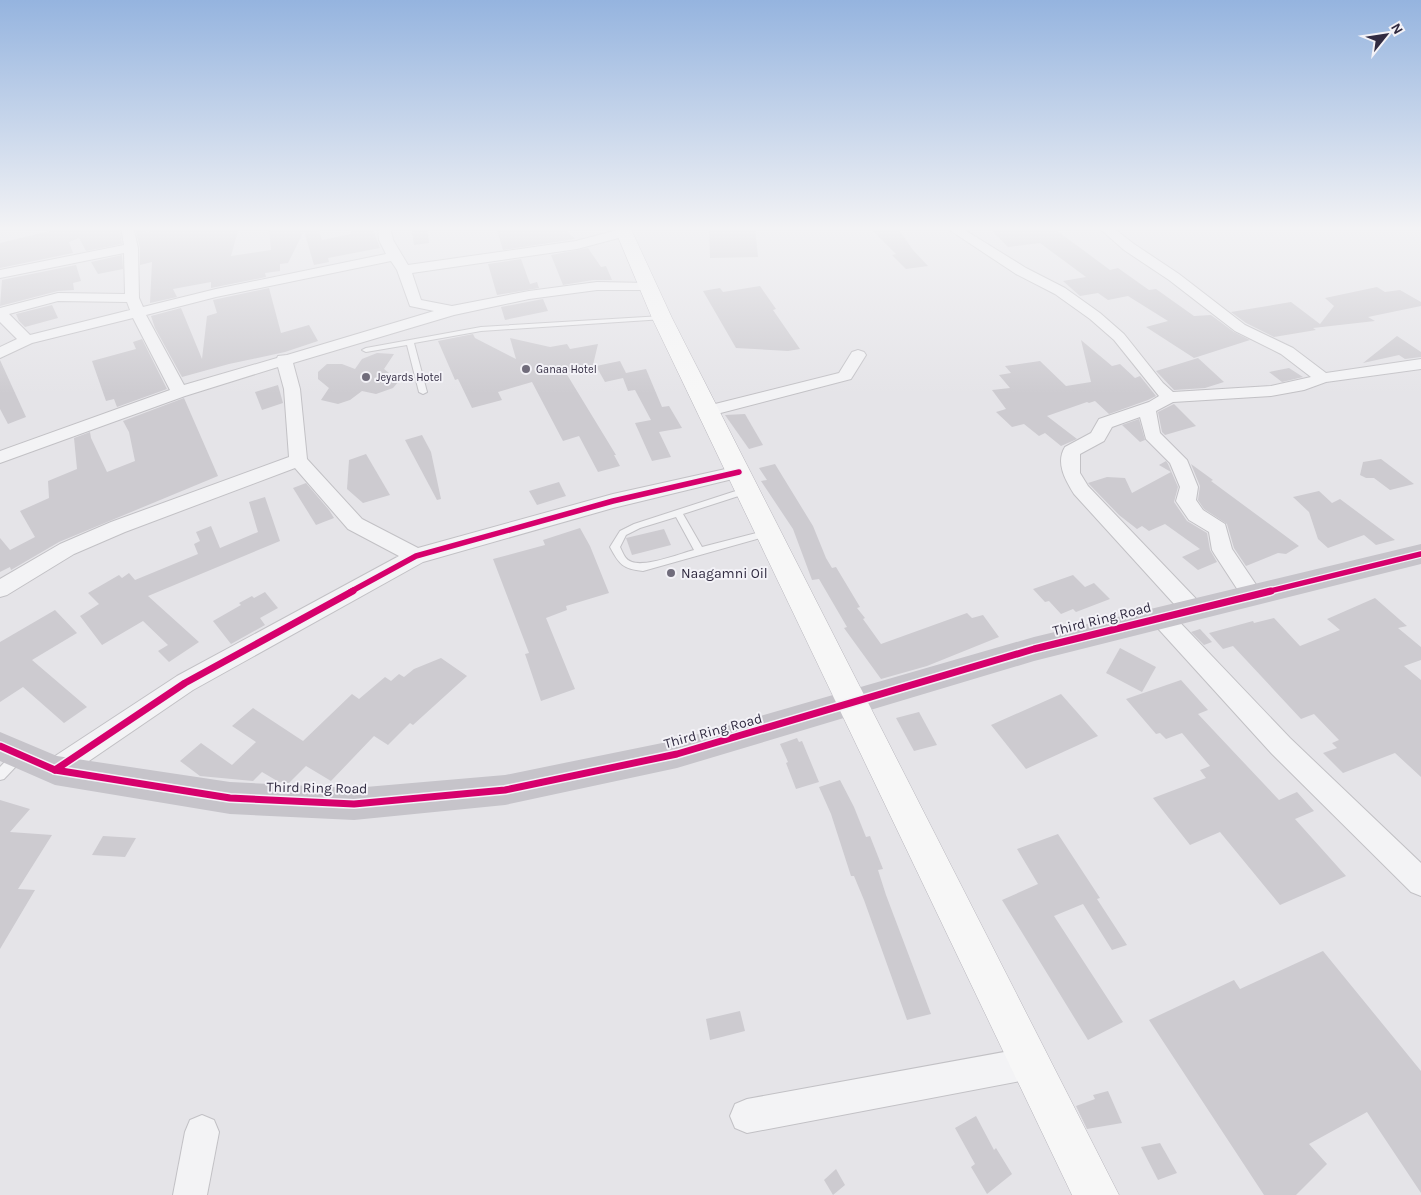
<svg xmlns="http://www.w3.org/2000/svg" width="1421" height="1195" font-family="Karla,sans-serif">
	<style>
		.building { fill: #cdcbd0 }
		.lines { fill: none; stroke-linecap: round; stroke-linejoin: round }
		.lane-casing { stroke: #c2c1c5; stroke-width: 2 }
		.street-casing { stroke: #c2c1c5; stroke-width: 2 }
		.highway-casing { stroke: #b8b6bd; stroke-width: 1 }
		.lane { fill: #f3f3f5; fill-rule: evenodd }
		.street { fill: #f3f3f5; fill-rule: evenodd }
		.secondary { fill: #c6c4ca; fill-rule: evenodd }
		.highway { fill: #f7f7f7; fill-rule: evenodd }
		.cycleway-far1-casing { stroke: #f3f2f7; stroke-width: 8 }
		.cycleway-casing { stroke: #f3f2f7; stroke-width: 10 }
		.cycleway-far1 { stroke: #d6006c; stroke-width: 5.5 }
		.cycleway { stroke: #d6006c; stroke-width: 7 }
		.poi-dot { fill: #706c7b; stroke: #f3f2f7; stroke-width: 2 }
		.labels { text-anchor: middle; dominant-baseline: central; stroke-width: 4; stroke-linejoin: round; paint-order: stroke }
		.far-poi-label { font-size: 11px; fill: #312b41; stroke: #f3f2f7; text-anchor: start }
		.poi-label { font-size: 14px; fill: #312b41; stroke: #f3f2f7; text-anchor: start }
		.street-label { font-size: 14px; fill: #312b41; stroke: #f3f2f7 }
	</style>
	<rect width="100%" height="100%" fill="#e5e4e8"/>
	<!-- building -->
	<g class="building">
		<polygon points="66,227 119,227 122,244 86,251 79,238 69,242 73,253 0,268 0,243"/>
		<polygon points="135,227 145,227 146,232 173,227 239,227 231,256 271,250 269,227 318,227 322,240 351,234 350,227 372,227 380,248 328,258 329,262 314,265 304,231 288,263 280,264 280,271 265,273 266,277 211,288 211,282 173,289 177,297 150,303 152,262 140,265 140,248"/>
		<polygon points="411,227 427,227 429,243 414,245"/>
		<polygon points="496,227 548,227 550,230 563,227 575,239 503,250"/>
		<polygon points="709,227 755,227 758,257 710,258"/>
		<polygon points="869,227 897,227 913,250 928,266 906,269 892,255 896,254"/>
		<polygon points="988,227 1052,227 1110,270 1118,268 1149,290 1156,289 1194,316 1211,315 1234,332 1250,340 1194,358 1146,327 1168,321 1128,296 1108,300 1098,293 1080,296 1063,281 1086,277 1040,243 1008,247"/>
		<polygon points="588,248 601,267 606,266 612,280 593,280 563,285 551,255"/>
		<polygon points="122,255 123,269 98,274 91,262"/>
		<polygon points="521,259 530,284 537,282 539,288 497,295 488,264"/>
		<polygon points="76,265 81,281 73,283 74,290 58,291 0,306 2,280"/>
		<polygon points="760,286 776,309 773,310 800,349 788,351 736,348 703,291 720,288 723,292"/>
		<polygon points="1377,287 1385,292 1400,290 1421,302 1421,306 1368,317 1375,321 1313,328 1316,330 1274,337 1246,323 1231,312 1291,302 1320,324 1334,306 1325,298"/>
		<polygon points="269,288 281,333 309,325 318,341 285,352 229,364 182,377 155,328 151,316 181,308 202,359 207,316 217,313 213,300"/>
		<polygon points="543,299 548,311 505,320 501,307"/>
		<polygon points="52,305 58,318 25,327 19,321 16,314"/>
		<polygon points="473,334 475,338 516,359 510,338 550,347 567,344 570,349 598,344 593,365 566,373 616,455 614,455 620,466 598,472 579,436 563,441 532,382 498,392 502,400 472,408 458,379 455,380 438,341"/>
		<polygon points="1397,336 1421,352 1421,357 1405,359 1399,355 1363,363"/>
		<polygon points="142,339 167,389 117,407 114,399 106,401 92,361 136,349 133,342"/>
		<polygon points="1081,340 1112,366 1120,364 1135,378 1140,376 1156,396 1148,400 1109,414 1095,401 1089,403 1087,402 1047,416 1077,439 1061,446 1045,433 1039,436 1024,424 1012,427 996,412 1006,409 992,390 1010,388 999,375 1011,373 1005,366 1040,361 1066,386 1091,382"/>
		<polygon points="377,353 394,354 384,369 399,381 393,388 376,394 362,391 350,400 338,404 321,400 329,388 318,379 318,372 327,364 342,364 355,369 362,359"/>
		<polygon points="1198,358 1224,382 1205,388 1174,390 1156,371"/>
		<polygon points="0,360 26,417 8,424 0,409"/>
		<polygon points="620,361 626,373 646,369 662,407 669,406 682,428 659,432 671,457 652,461 635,423 651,420 635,390 628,391 623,378 605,382 596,366"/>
		<polygon points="1289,368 1303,377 1282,382 1269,372"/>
		<polygon points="278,385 283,403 262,410 255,392"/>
		<polygon points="184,398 218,476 59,542 11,570 10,567 0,572 0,538 10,550 35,537 20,511 49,498 48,481 77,469 74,438 90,432 91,438 107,472 135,461 129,432 123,421"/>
		<polygon points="1174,404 1196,426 1165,435 1162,432 1158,412"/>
		<polygon points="745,414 763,445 749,449 725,415"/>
		<polygon points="1139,419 1145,440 1140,442 1122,425"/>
		<polygon points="422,435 431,452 441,499 437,500 405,440"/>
		<polygon points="366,454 390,495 363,503 347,489 349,460"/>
		<polygon points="1381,459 1414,484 1390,490 1374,478 1366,478 1360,475 1363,462"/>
		<polygon points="1166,461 1168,464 1178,487 1174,502 1187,521 1207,533 1210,550 1217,562 1198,570 1182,557 1200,549 1165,524 1149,531 1142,526 1137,529 1119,515 1088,483 1107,477 1125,478 1132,493 1171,472 1159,465"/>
		<polygon points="775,464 813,526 826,558 832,568 836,567 860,607 857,608 865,618 863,619 881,644 967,613 972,618 983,615 999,637 927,666 881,679 844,628 847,627 819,579 812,580 793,529 761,481 767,480 759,468"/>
		<polygon points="1191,464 1213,480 1211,481 1299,546 1286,554 1278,553 1246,566 1234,548 1227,524 1204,509 1198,500 1200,486"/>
		<polygon points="559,482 566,496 537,505 529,491"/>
		<polygon points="306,483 329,510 334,518 316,525 293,488"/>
		<polygon points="1319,491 1332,503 1340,499 1395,540 1376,545 1364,535 1328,548 1318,539 1309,512 1293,497"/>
		<polygon points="265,497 280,541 148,596 199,642 169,662 158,651 168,645 143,621 102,645 80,616 99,604 88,593 119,575 122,578 129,573 135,580 198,554 194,544 200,541 196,532 211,526 220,548 258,532 249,502"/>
		<polygon points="580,528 590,546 609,593 566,606 567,610 546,618 575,689 541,701 525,654 529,653 493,559 545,545 543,540"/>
		<polygon points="664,529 671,545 632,555 626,538"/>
		<polygon points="1073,575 1085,587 1094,583 1110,599 1076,612 1073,609 1061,614 1049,601 1045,602 1033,589"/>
		<polygon points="265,592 278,608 260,618 265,625 231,644 213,621 241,605 239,603 252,596 254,598"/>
		<polygon points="1375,598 1407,626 1398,628 1421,647 1421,660 1404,666 1421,680 1421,777 1395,753 1343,773 1323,753 1337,748 1332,743 1339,740 1314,714 1301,719 1233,646 1223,649 1209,633 1253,621 1254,623 1274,618 1300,646 1340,630 1327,619"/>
		<polygon points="55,610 77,633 32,660 87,707 64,723 23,687 0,702 0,642"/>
		<polygon points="1200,629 1212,642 1204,645 1191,632"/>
		<polygon points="1120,648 1156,667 1142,692 1106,673"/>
		<polygon points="441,658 467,676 413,725 410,723 388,745 374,736 331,781 306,766 289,783 279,782 262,772 253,781 200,776 180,761 201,743 232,765 256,742 232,726 253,708 303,741 352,694 359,699 385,677 391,681 399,674 404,677 414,669"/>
		<polygon points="1181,680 1208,710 1198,714 1279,800 1297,792 1314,811 1295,819 1346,876 1280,905 1220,832 1190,845 1153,798 1206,778 1200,770 1210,766 1182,733 1166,739 1160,733 1156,734 1126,699"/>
		<polygon points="1061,694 1098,736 1026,769 991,725"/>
		<polygon points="919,712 937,745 914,751 896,718"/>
		<polygon points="797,738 799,742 802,741 819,782 796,789 786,763 788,762 780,744"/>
		<polygon points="840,780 854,807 866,837 870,836 883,869 878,870 886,895 931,1014 907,1020 864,900 854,876 851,876 831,814 819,787"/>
		<polygon points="0,800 30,809 10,832 52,835 18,889 35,890 0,949"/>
		<polygon points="1058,834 1100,898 1097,899 1127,945 1112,950 1083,904 1054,916 1123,1022 1088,1040 1002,900 1038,884 1017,849"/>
		<polygon points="103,836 136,838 125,857 92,855"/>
		<polygon points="1323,951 1421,1071 1421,1193 1367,1112 1309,1144 1327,1164 1296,1195 1264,1195 1149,1020 1234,980 1240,989"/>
		<polygon points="740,1011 745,1031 710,1040 706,1019"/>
		<polygon points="1108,1091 1122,1123 1087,1129 1076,1106 1095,1099 1093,1095"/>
		<polygon points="976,1116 994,1150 996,1148 1012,1174 987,1194 971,1167 975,1164 955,1128"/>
		<polygon points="1160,1143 1177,1173 1158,1180 1141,1147"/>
		<polygon points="836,1169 845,1185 833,1195 824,1180"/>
	</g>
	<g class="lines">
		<defs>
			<g id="lane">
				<polygon points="662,316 665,318 664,319 481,331 414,343 427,392 423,394 419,392 407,345 366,352 362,350 366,348 481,327"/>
				<path d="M748,487L751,488L752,490L751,492L683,514L702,547L768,530L771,531L773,533L771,535L643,571C623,569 619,564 610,547L620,531L634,524ZM676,517L694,550C679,554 646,567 632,562C625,560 623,553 620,547L626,535L640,528Z"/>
				<polygon points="19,750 23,751 25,755 23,759 4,779 0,780 0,767 15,751"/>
			</g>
			<g id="street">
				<path d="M121,227H133L138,248L139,298L143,307L216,289L386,254L379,240L378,227H390L393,240L408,265L576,241L625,228L630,229L631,232L630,235L577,249L412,273L421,300L452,306L529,291L597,282L649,283L654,284L656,287L654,290H597L529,299L454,315L293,363L300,389L307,459L362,519L418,548L613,494L739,466L745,468L748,472L745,476L613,508L423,562L193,690L64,778L55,781L46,778L42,770L46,762L177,676L399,556L348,529L295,468L125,532L74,554L7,595L0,597V579L60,544L111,522L289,457L284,389L278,367L185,396L0,463V451L170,390L133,318L32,343L0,358V347L17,339L0,322V308L58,293L125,294L124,253L0,278V270L124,245ZM391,261L397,270L410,306L434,311L287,355L278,356L277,358L184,385L146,315L216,297ZM58,301L127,302L130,310L30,335L9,314Z"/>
				<path d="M945,227H960L1026,268L1065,288L1100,313L1124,334L1163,383L1173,392L1271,386L1311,377L1281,354L1235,331L1169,280L1124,250L1098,227H1112L1134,244L1179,274L1245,325L1293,348L1326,373L1421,359V369L1326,382L1304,390L1271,396L1173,402L1156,411L1160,433L1187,460L1198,487L1196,500L1203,510L1225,524L1232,549L1263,595L1259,601L1252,603L1245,601L1215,555L1212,550L1209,532L1189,520L1176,501L1180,487L1170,463L1146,439L1140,417L1112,427L1104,441L1080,454V473L1088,486L1201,604L1204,610L1201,616L1193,618L1185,616L1074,494C1066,481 1055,463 1065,447L1091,433L1099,419L1149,402L1159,396L1114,340L1090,319L1055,294L1016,274Z"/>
				<polygon points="858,350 864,352 866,355 851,379 709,416 703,415 701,411 703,407 839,373 852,352"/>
				<polygon points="1161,609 1169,611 1290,738 1421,863 1421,896 1411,892 1272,754 1153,623 1150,617 1153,611"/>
				<polygon points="1031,1047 1042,1052 1047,1063 1042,1074 1031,1079 747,1133 735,1128 730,1116 735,1104 747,1099"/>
				<polygon points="202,1115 214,1120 219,1132 207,1195 173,1195 185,1132 190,1120"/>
			</g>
			<polygon id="highway" points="614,227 630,227 672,318 1119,1195 1072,1195 652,318"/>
		</defs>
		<!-- lane casing -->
		<use href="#lane" class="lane-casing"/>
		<!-- street casing -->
		<use href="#street" class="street-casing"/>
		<!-- highway casing -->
		<use href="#highway" class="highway-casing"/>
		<!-- lane -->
		<use href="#lane" class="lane"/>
		<!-- street -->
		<use href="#street" class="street"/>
		<!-- secondary -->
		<polygon class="secondary" points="1421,544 1421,564 1034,661 677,768 505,805 354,820 230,814 55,785 0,761 0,732 57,756 230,782 354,788 505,775 677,740 1034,637"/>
		<!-- highway -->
		<use href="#highway" class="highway"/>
		<defs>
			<g id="cycleway-far1">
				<polyline points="350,592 416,556 613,501 739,472"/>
				<polyline points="1266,592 1421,554"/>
			</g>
			<g id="cycleway">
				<polyline points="0,746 55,770 230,798 354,804 505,790 677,754 1034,649 1271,591"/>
				<polyline points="55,770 185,683 353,591"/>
			</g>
		</defs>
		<!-- cycleway-far1 casing -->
		<use href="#cycleway-far1" class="cycleway-far1-casing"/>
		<!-- cycleway casing -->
		<use href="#cycleway" class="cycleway-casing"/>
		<!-- cycleway-far1 -->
		<use href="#cycleway-far1" class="cycleway-far1"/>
		<!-- cycleway -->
		<use href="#cycleway" class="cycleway"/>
	</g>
	<!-- sky -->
	<linearGradient id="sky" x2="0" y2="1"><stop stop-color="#95b4df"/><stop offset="0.58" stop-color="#f3f3f5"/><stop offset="1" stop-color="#f3f3f5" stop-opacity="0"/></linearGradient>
	<rect width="1421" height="394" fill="url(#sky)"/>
	<!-- markers -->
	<g class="poi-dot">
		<circle cx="526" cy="369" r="5"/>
		<circle cx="366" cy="377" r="5"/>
		<circle cx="671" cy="573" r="5"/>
	</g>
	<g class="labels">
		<!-- far-poi labels -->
		<g class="far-poi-label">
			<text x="536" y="369">Ganaa Hotel</text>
			<text x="376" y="377">Jeyards Hotel</text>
		</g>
		<!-- poi labels -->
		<g class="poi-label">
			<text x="681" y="573">Naagamni Oil</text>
		</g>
		<!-- street labels -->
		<g class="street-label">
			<text transform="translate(1102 619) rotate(-14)">Third Ring Road</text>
			<text transform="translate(713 731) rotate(-15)">Third Ring Road</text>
			<text transform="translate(317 788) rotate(1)">Third Ring Road</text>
		</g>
	</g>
	<!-- north arrow -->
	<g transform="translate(1386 35) rotate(60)" stroke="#f3f2f7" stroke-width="4" paint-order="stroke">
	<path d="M0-4L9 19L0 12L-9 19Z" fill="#312b41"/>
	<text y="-8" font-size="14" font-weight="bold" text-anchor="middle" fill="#312b41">N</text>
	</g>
</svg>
